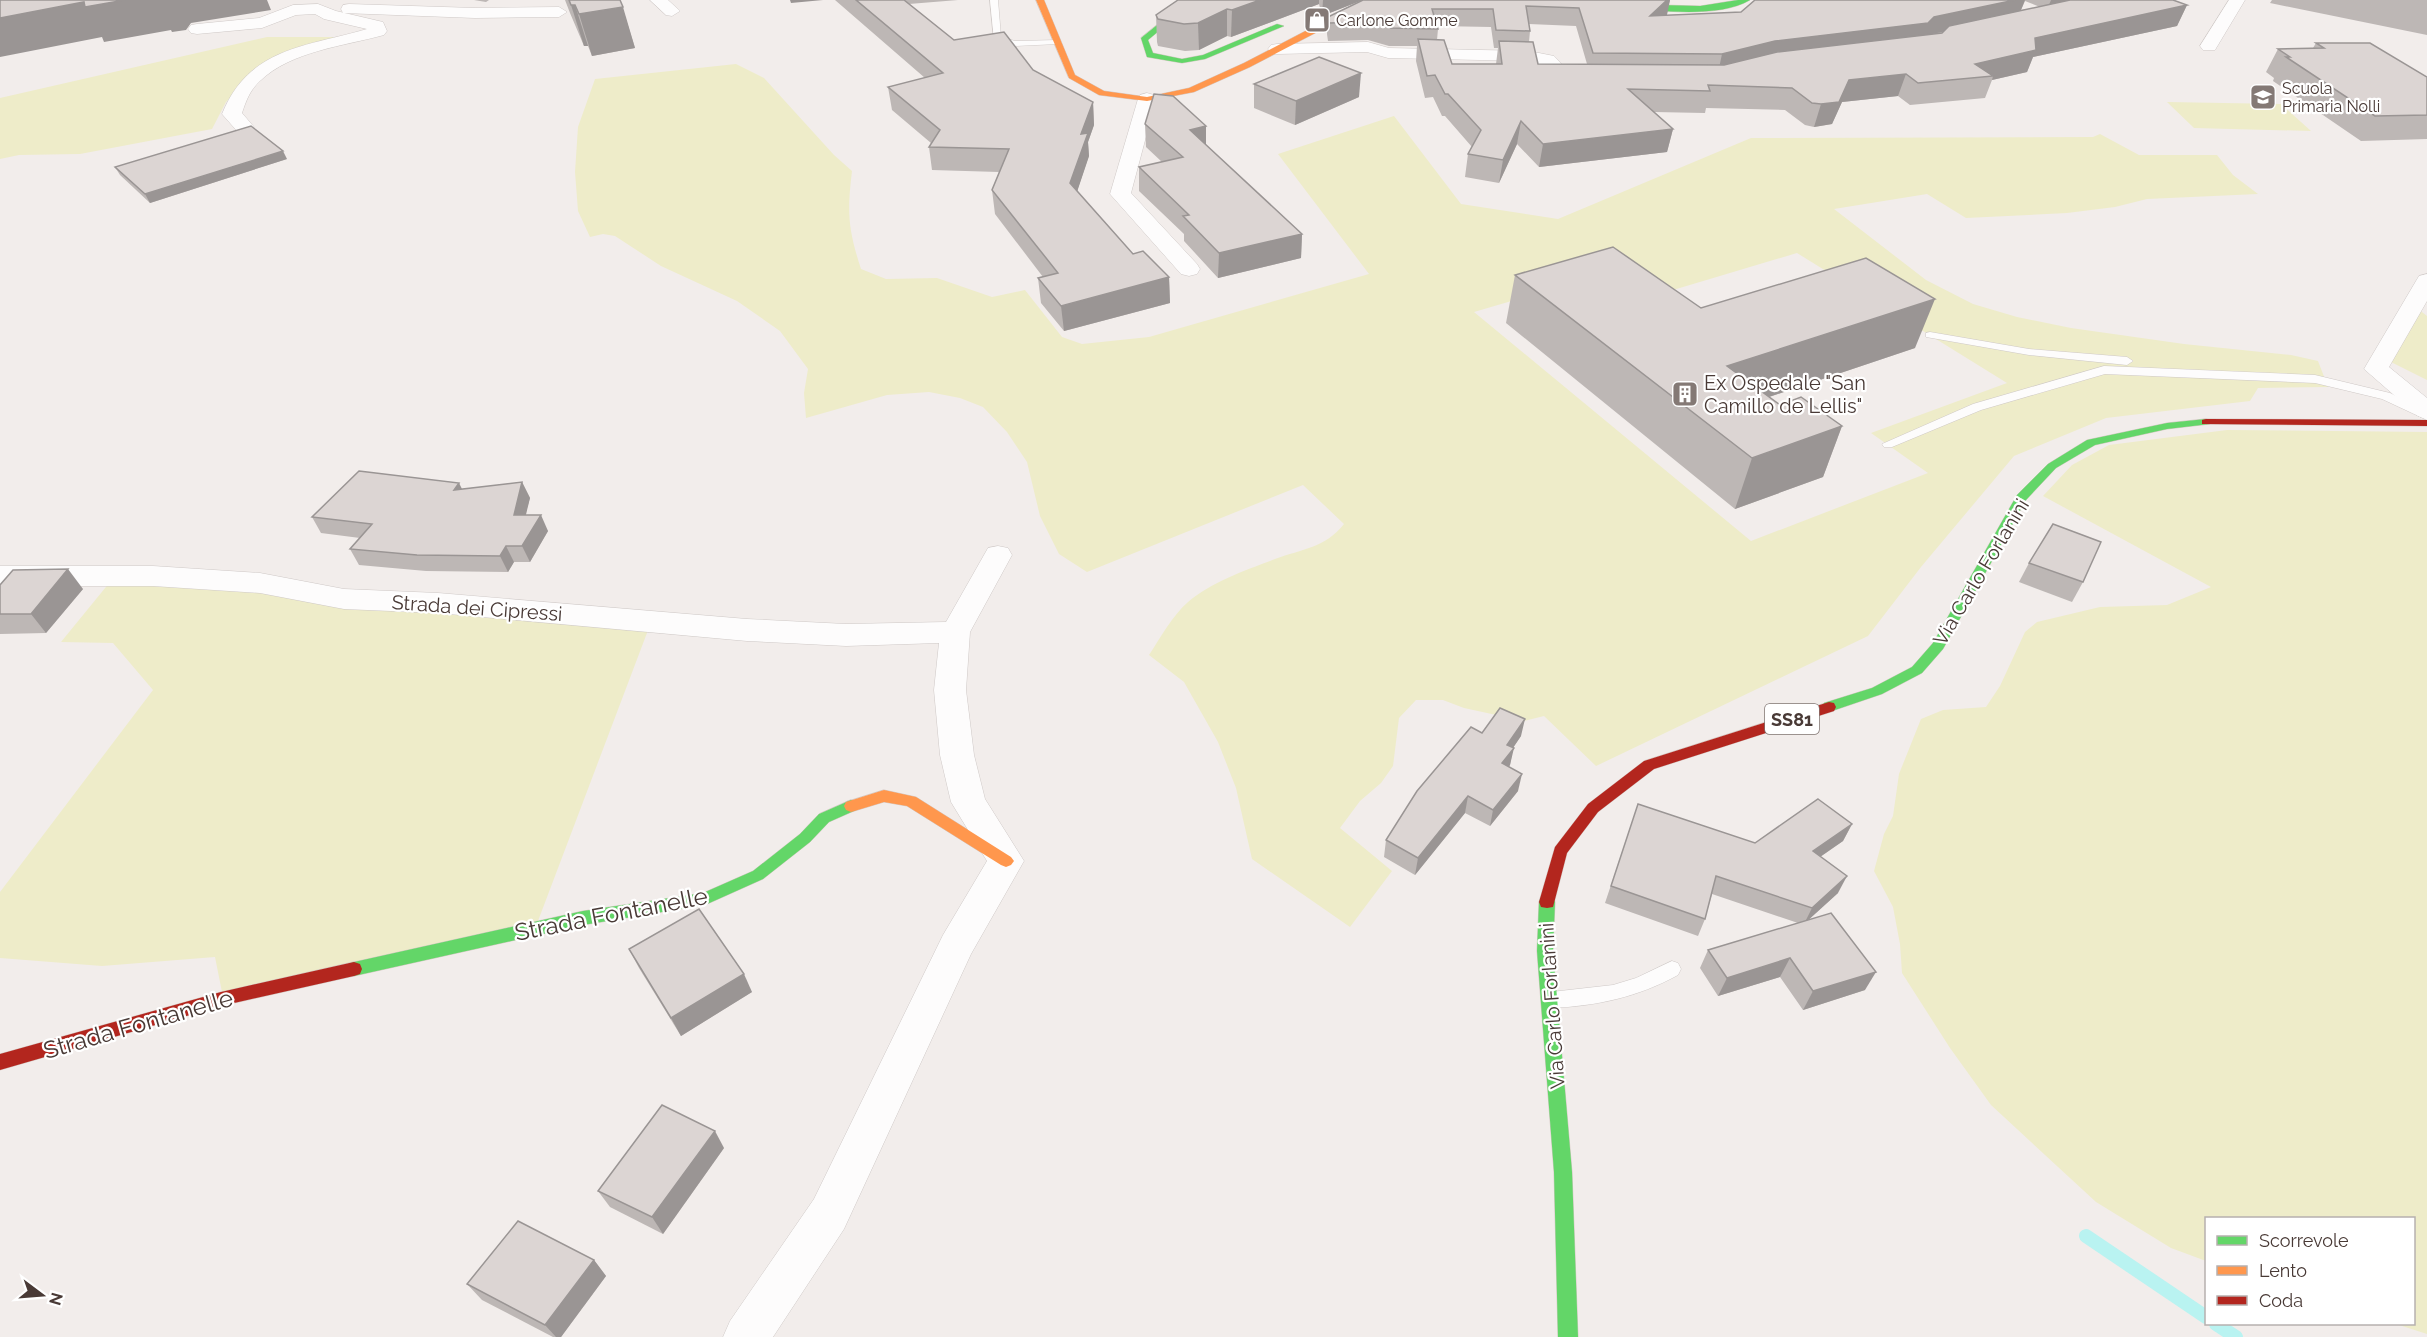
<svg xmlns="http://www.w3.org/2000/svg" width="2427" height="1337" font-family="Raleway,sans-serif">
	<style>
		.green { fill: #eeecc9; fill-rule: evenodd }
		.lines { fill: none; stroke-linecap: round; stroke-linejoin: round }
		.stream { stroke: #b9f3f1; stroke-width: 14 }
		.lane-casing { stroke: #cfc9c7; stroke-width: 1 }
		.street-casing { stroke: #cfc9c7; stroke-width: 1 }
		.fast-casing { stroke: #d5c9c4; stroke-width: 1 }
		.slow-casing { stroke: #d5c9c4; stroke-width: 1 }
		.jam-casing { stroke: #d5c9c4; stroke-width: 1 }
		.lane { fill: #fdfcfc; fill-rule: evenodd }
		.street { fill: #fdfcfc; fill-rule: evenodd }
		.fast { fill: #63d668; fill-rule: evenodd }
		.slow { fill: #ff974d; fill-rule: evenodd }
		.jam { fill: #b3261e; fill-rule: evenodd }
		.wall { fill: #bdb7b5; fill-rule: evenodd }
		.shaded-wall { fill: #9a9594 }
		.building { fill: #dcd5d3; stroke: #9a9594; stroke-width: 1.5 }
		.labels { text-anchor: middle; dominant-baseline: central; stroke-width: 4.5; stroke-linejoin: round; paint-order: stroke }
		.far-poi-label { font-size: 16px; fill: #493a36; stroke: #fff; text-anchor: start }
		.shield { fill: #fff; stroke: #807572; stroke-width: 1.5 }
		.shield-label { font-size: 18px; font-weight: bold; fill: #493a36 }
		.poi-label { font-size: 20px; fill: #493a36; stroke: #fff; text-anchor: start }
		.street-label { font-size: 20px; fill: #493a36; stroke: #fff }
		.near-street-label { font-size: 24px; fill: #493a36; stroke: #fff }
	</style>
	<rect width="100%" height="100%" fill="#f2edeb"/>
	<!-- green -->
	<g class="green">
		<polygon points="267,37 344,37 251,76 226,102 212,129 80,154 19,155 0,159 0,98"/>
		<path d="M736,64L764,78L834,155L852,171C847,213 848,229 861,269L886,279L937,278L992,297L1025,290L1062,337L1082,344L1149,337L1369,274L1278,154L1394,116L1461,204L1558,219L1751,138L2093,137L2100,134L2139,155H2217L2233,175L2258,194L2147,199L2115,207L2067,213L1966,218L1927,194L1834,209L1926,280L1973,304L2017,317L2071,328L2184,344L2291,355L2318,361L2328,387L2258,388L2250,401L2106,418L2014,456L1921,567L1868,636L1596,766L1544,716L1524,721L1464,708L1443,700H1416L1399,718L1393,766L1381,783L1360,801L1340,828L1392,871L1350,927L1252,859L1236,788L1218,742L1184,682L1149,655C1161,637 1172,616 1188,602C1211,582 1246,570 1275,559C1302,549 1325,548 1344,524L1303,485L1087,572L1059,554L1040,516L1027,462L1007,432L983,407L960,398L929,392L887,395L806,418L804,393L808,369L780,331L737,301L661,266L615,236L603,234L590,237L578,211L575,172L578,127L595,79ZM1797,253L2007,383L1871,433L1928,473L1751,541L1474,312L1587,279L1623,305Z"/>
		<polygon points="2167,102 2281,104 2311,131 2194,128"/>
		<polygon points="2418,309 2427,316 2427,380 2391,362"/>
		<polygon points="2227,430 2427,432 2427,1334 2396,1324 2414,1324 2414,1218 2206,1218 2206,1261 2171,1248 2096,1202 1991,1105 1950,1048 1902,973 1900,944 1893,907 1874,871 1884,834 1893,816 1899,774 1921,719 1943,710 1986,707 2000,686 2025,632 2037,622 2100,607 2167,605 2211,587 2043,496 2072,465 2109,445"/>
		<polygon points="145,581 650,625 538,921 222,992 215,957 102,966 0,958 0,892 153,690 113,643 61,642 110,582"/>
	</g>
	<g class="lines">
		<!-- stream -->
		<g class="stream">
			<polyline points="2086,1236 2206,1317"/>
			<polyline points="2216,1324 2236,1337"/>
		</g>
		<defs>
			<g id="lane">
				<polygon points="990,0 998,0 1001,37 1015,41 1058,40 1062,42 1058,44 1014,46 994,40"/>
				<polygon points="1930,332 2029,349 2127,357 2133,361 2127,365 2029,355 1926,337 1926,333"/>
				<polygon points="2104,366 2315,375 2390,393 2427,411 2427,420 2382,399 2315,383 2105,374 1981,410 1892,447 1884,447 1882,444 1973,404"/>
				<path d="M1672,961L1678,963L1681,969L1678,975C1638,997 1597,1006 1551,1008L1544,1006L1542,1000L1544,994L1551,992L1613,985L1636,978Z"/>
			</g>
			<g id="street">
				<polygon points="650,0 668,0 680,11 672,16 666,15"/>
				<polygon points="2229,0 2245,0 2215,50 2203,50 2200,46"/>
				<path d="M318,4L336,11L383,22L387,31L384,35C344,46 291,51 260,81C250,90 246,101 242,113L254,127L251,131H237L222,114C249,47 306,47 367,29L324,19L315,14L296,15L262,28L197,34L191,33L188,29L191,25L197,24L259,18L293,5Z"/>
				<polygon points="349,4 475,8 559,7 567,12 559,17 475,18 343,13 341,9 343,5"/>
				<path d="M1368,42L1389,48L1529,51L1554,56L1567,70L1596,75L1599,79L1596,83C1586,85 1562,83 1553,76C1542,68 1544,64 1529,61L1388,58L1367,52L1277,54L1271,53L1268,49L1271,45L1277,44Z"/>
				<polygon points="1147,93 1154,95 1156,99 1131,193 1197,264 1200,269 1197,274 1189,276 1181,274 1110,194 1138,99 1140,95"/>
				<polygon points="2427,274 2427,301 2389,367 2427,398 2427,419 2418,416 2364,369 2416,281 2419,276"/>
				<polygon points="998,546 1008,548 1012,555 970,632 966,690 974,755 985,799 1024,861 971,954 844,1229 773,1337 723,1337 730,1321 814,1199 943,935 987,861 951,802 940,755 934,690 939,643 846,646 747,641 438,613 344,609 260,593 153,586 0,586 0,566 153,566 260,573 344,589 438,593 747,619 846,624 946,622 988,548"/>
			</g>
			<g id="fast">
				<polygon points="1188,0 1196,0 1148,40 1153,53 1182,59 1203,55 1277,24 1284,26 1205,59 1182,63 1147,57 1141,38"/>
				<path d="M1738,0H1750C1718,19 1658,10 1622,8L1618,6L1622,4L1700,6Z"/>
				<polygon points="2206,419 2210,420 2210,424 2167,429 2095,445 2056,468 2026,500 1943,649 1922,673 1882,694 1829,712 1824,711 1822,707 1824,703 1872,688 1912,667 1933,643 2017,495 2048,464 2087,440 2167,423"/>
				<polygon points="851,800 856,802 858,806 856,810 829,822 810,842 763,879 705,905 583,925 354,976 348,974 346,969 348,964 354,962 583,911 703,893 753,871 800,834 819,814"/>
				<polygon points="1547,896 1553,897 1555,902 1553,951 1572,1172 1578,1337 1558,1337 1554,1172 1537,951 1539,902 1541,897"/>
			</g>
			<g id="slow">
				<polygon points="1036,0 1044,0 1075,75 1104,91 1147,97 1189,88 1244,63 1340,13 1367,4 1371,6 1346,17 1250,67 1194,92 1147,101 1099,95 1069,78"/>
				<polygon points="884,790 916,797 1011,857 1014,861 1011,865 1006,867 1001,865 907,806 884,802 851,812 846,810 844,806 846,802"/>
			</g>
			<g id="jam">
				<polygon points="2206,419 2427,420 2427,426 2202,424 2202,420"/>
				<polygon points="1829,702 1834,703 1836,707 1834,711 1654,769 1598,812 1567,853 1553,907 1547,908 1541,907 1539,902 1555,847 1588,804 1644,761"/>
				<polygon points="354,962 360,964 362,969 360,974 354,976 221,1006 0,1070 0,1054 221,992"/>
			</g>
		</defs>
		<!-- lane casing -->
		<use href="#lane" class="lane-casing"/>
		<!-- street casing -->
		<use href="#street" class="street-casing"/>
		<!-- fast casing -->
		<use href="#fast" class="fast-casing"/>
		<!-- slow casing -->
		<use href="#slow" class="slow-casing"/>
		<!-- jam casing -->
		<use href="#jam" class="jam-casing"/>
		<!-- lane -->
		<use href="#lane" class="lane"/>
		<!-- street -->
		<use href="#street" class="street"/>
		<!-- fast -->
		<use href="#fast" class="fast"/>
		<!-- slow -->
		<use href="#slow" class="slow"/>
		<!-- jam -->
		<use href="#jam" class="jam"/>
	</g>
	<!-- wall -->
	<g class="wall">
		<polygon points="474,0 489,0 486,2"/>
		<polygon points="565,0 620,0 635,48 592,56 588,46 584,46 570,13"/>
		<polygon points="835,0 958,0 909,4 954,40 1033,70 1093,102 1094,125 1088,142 1089,156 1077,191 1133,254 1169,277 1170,303 1064,331 1041,303 1038,278 1043,277 995,214 992,190 999,172 932,170 929,147 931,143 892,110 888,87 925,78"/>
		<path d="M1178,0H1682H1670L1666,15L1741,12L1755,0H2173L2187,5L2177,26L2033,57L2027,72L1992,80L1985,98L1910,105L1898,96L1842,102L1832,124L1814,127L1805,125L1785,110L1706,108L1705,113L1654,112L1673,129L1667,152L1539,167L1517,144L1499,183L1465,177L1468,154L1472,147L1445,116H1442L1433,97L1425,98L1416,61L1417,46H1389L1368,40L1328,41L1327,34L1328,17L1362,0L1322,16L1319,4L1231,37L1227,36L1199,50L1185,51L1158,46L1157,42L1156,15ZM2025,1L2040,7L2021,10ZM1529,24L1576,26L1587,64H1538L1529,42L1530,31ZM1438,26L1491,27L1494,48H1498L1496,64H1452L1437,40L1438,29Z"/>
		<polygon points="2272,0 2427,0 2427,35 2270,3"/>
		<polygon points="2316,43 2427,77 2427,139 2361,141 2273,81 2274,78 2266,72 2278,49 2313,48"/>
		<polygon points="1254,84 1359,97 1295,125 1254,108"/>
		<polygon points="1145,124 1206,126 1206,145 1302,234 1301,258 1218,278 1184,241 1184,234 1139,191 1139,167 1162,162 1146,147"/>
		<polygon points="287,159 150,203 120,175 115,167"/>
		<polygon points="1515,275 1915,348 1769,397 1780,405 1842,426 1823,477 1735,509 1506,323"/>
		<polygon points="522,482 530,498 525,515 548,531 530,562 514,562 508,572 426,571 359,565 350,549 360,538 321,533 312,517 462,489"/>
		<polygon points="2029,563 2083,582 2072,602 2019,582"/>
		<polygon points="0,585 83,589 46,633 0,634"/>
		<polygon points="1482,733 1521,736 1513,748 1510,765 1509,767 1518,791 1490,826 1465,813 1415,875 1384,857 1386,840"/>
		<polygon points="1638,804 1755,843 1852,824 1843,841 1820,857 1838,893 1809,919 1865,990 1803,1010 1780,977 1718,996 1700,968 1708,950 1798,923 1712,894 1705,919 1698,936 1605,903"/>
		<polygon points="629,949 752,992 681,1036 639,968"/>
		<polygon points="724,1148 663,1234 610,1207 598,1191"/>
		<polygon points="594,1260 606,1276 561,1337 553,1337 482,1300 467,1284"/>
	</g>
	<!-- shaded-wall -->
	<g class="shaded-wall">
		<polygon points="0,0 84,2 125,0 267,0 271,10 191,23 186,30 172,32 171,30 104,42 102,37 0,57"/>
		<polygon points="790,0 823,0 791,3"/>
		<polygon points="1260,0 1319,0 1319,4 1231,37 1232,10"/>
		<polygon points="1323,0 1363,0 1322,16"/>
		<polygon points="1667,0 1670,0 1667,15 1646,34 1650,16"/>
		<polygon points="2015,0 2025,0 2019,15 1928,35 1718,73 1722,54 1775,41 1934,17"/>
		<polygon points="2051,0 2096,0 2047,10"/>
		<polygon points="571,5 575,5 588,46 584,46"/>
		<polygon points="2187,5 2177,26 2033,57 2027,72 1992,80 1993,76 1975,64 2035,38"/>
		<polygon points="623,7 635,48 592,56 579,14"/>
		<polygon points="1227,9 1227,36 1199,50 1198,23"/>
		<polygon points="1361,73 1359,97 1295,125 1296,101"/>
		<polygon points="1906,74 1898,96 1842,102 1832,124 1814,127 1821,104 1849,80"/>
		<polygon points="1093,102 1094,125 1088,142 1089,156 1072,207 1070,183 1081,134"/>
		<polygon points="1521,121 1517,144 1499,183 1503,160"/>
		<polygon points="1206,126 1206,149 1190,130"/>
		<polygon points="1673,129 1667,152 1539,167 1543,144"/>
		<polygon points="283,151 287,159 150,203 145,194"/>
		<polygon points="1302,234 1301,258 1218,278 1219,253"/>
		<polygon points="1169,277 1170,303 1064,331 1061,306"/>
		<polygon points="1935,299 1915,348 1712,416 1727,366"/>
		<polygon points="1842,426 1823,477 1735,509 1752,458"/>
		<polygon points="522,482 530,498 522,531 514,515"/>
		<polygon points="459,483 467,499 454,490"/>
		<polygon points="541,515 548,531 530,562 522,546"/>
		<polygon points="506,546 514,562 508,572 500,556"/>
		<polygon points="68,569 83,589 46,633 31,614"/>
		<polygon points="1525,719 1521,736 1506,758 1514,748 1510,765 1498,780 1507,745"/>
		<polygon points="1522,774 1518,791 1490,826 1493,810"/>
		<polygon points="1468,796 1465,813 1415,875 1418,858"/>
		<polygon points="1852,824 1843,841 1804,868 1813,851"/>
		<polygon points="1847,876 1838,893 1804,924 1812,908"/>
		<polygon points="1790,958 1780,977 1718,996 1727,978"/>
		<polygon points="1876,972 1865,990 1803,1010 1813,991"/>
		<polygon points="744,974 752,992 681,1036 671,1018"/>
		<polygon points="715,1131 724,1148 663,1234 652,1217"/>
		<polygon points="594,1260 606,1276 561,1337 556,1337 545,1325"/>
	</g>
	<!-- building -->
	<g class="building">
		<polygon points="0,0 125,0 85,7 84,2 0,18"/>
		<polygon points="569,0 620,0 623,7 579,14 575,5 571,5"/>
		<polygon points="856,0 904,0 954,40 1004,32 1033,70 1093,102 1081,134 1088,133 1070,183 1133,254 1143,251 1169,277 1061,306 1038,278 1058,273 992,190 1009,149 929,147 940,130 888,87 943,73"/>
		<polygon points="1178,0 1260,0 1232,10 1227,9 1198,23 1184,24 1158,19 1156,15"/>
		<polygon points="1363,0 1667,0 1650,16 1741,12 1755,0 2015,0 1934,17 1928,23 1775,41 1722,54 1593,53 1579,8 1526,6 1530,31 1496,30 1493,9 1432,9 1438,29 1391,28 1369,22 1329,23 1328,17"/>
		<polygon points="2070,0 2173,0 2187,5 2035,38 2036,50 1975,64 1993,76 1918,83 1906,74 1849,80 1839,102 1821,104 1812,103 1792,88 1708,85 1710,91 1628,89 1673,129 1543,144 1521,121 1503,160 1468,154 1481,130 1448,94 1445,94 1435,75 1427,76 1418,39 1444,40 1452,64 1502,64 1499,41 1533,42 1538,64 1724,65 1777,52 1942,33 1949,26"/>
		<polygon points="2316,43 2370,43 2427,77 2427,115 2375,116 2286,57 2290,57 2278,49 2324,48"/>
		<polygon points="1319,57 1361,73 1296,101 1254,84"/>
		<polygon points="1154,94 1173,96 1206,126 1190,130 1302,234 1219,253 1183,216 1189,215 1139,167 1183,157 1145,124"/>
		<polygon points="251,126 283,151 145,194 115,167"/>
		<polygon points="1613,247 1701,308 1866,258 1935,299 1727,366 1780,405 1801,397 1842,426 1752,458 1515,275"/>
		<polygon points="359,471 459,483 454,490 522,482 514,515 541,515 522,546 506,546 500,556 417,555 350,549 372,524 312,517"/>
		<polygon points="2053,524 2101,542 2083,582 2029,563"/>
		<polygon points="68,569 31,614 0,614 0,585 13,570"/>
		<polygon points="1500,708 1525,719 1507,745 1514,748 1502,763 1522,774 1493,810 1468,796 1418,858 1386,840 1417,791 1471,727 1482,733"/>
		<polygon points="1818,799 1852,824 1813,851 1847,876 1812,908 1716,876 1705,919 1611,886 1638,804 1755,843"/>
		<polygon points="699,909 744,974 671,1018 629,949"/>
		<polygon points="1831,913 1876,972 1813,991 1790,958 1727,978 1708,950"/>
		<polygon points="662,1105 715,1131 652,1217 598,1191"/>
		<polygon points="518,1221 594,1260 545,1325 467,1284"/>
	</g>
	<!-- icons -->
	<defs>
		<symbol id="shop-square" viewBox="-11 -11 22 22"><rect x="-9" y="-9" width="18" height="18" rx="4" fill="#847975" stroke="#fff"/><path d="M-5-2.5h2.3a2.7 3.5 0 0 1 5.4 0H5L5.5 6h-11ZM-1.5-2.5h3a1.5 2.3 0 0 0-3 0Z" fill="#fff"/></symbol>
		<symbol id="school-square" viewBox="-11 -11 22 22"><rect x="-9" y="-9" width="18" height="18" rx="4" fill="#847975" stroke="#fff"/><path d="M0-5L7-2L0 1L-7-2ZM-4 1L0 2.5L4 1V4Q0 6-4 4Z" fill="#fff"/></symbol>
		<symbol id="building-square" viewBox="-11 -11 22 22"><rect x="-9" y="-9" width="18" height="18" rx="4" fill="#847975" stroke="#fff"/><path d="M-4-6H4V6H1V3H-1V6H-4ZM-2.5-4.3h1.7v1.8h-1.7ZM.8-4.3h1.7v1.8H.8ZM-2.5-1h1.7V.8h-1.7ZM.8-1h1.7V.8H.8Z" fill="#fff"/></symbol>
	</defs>
	<g fill-rule="evenodd">
		<use href="#shop-square" x="1302" y="5" width="30" height="30"/>
		<use href="#school-square" x="2248" y="82" width="30" height="30"/>
		<use href="#building-square" x="1670" y="379" width="30" height="30"/>
	</g>
	<g class="labels">
		<!-- far-poi labels -->
		<g class="far-poi-label">
			<text x="1336" y="20">Carlone Gomme</text>
			<text x="2282" y="88">Scuola<tspan x="2282" dy="18">Primaria Nolli</tspan></text>
		</g>
		<!-- shield labels -->
		<rect class="shield" x="1765" y="704" width="54" height="30" rx="4.5"/>
		<g class="shield-label">
			<text x="1792" y="719">SS81</text>
		</g>
		<!-- poi labels -->
		<g class="poi-label">
			<text x="1704" y="383">Ex Ospedale "San<tspan x="1704" dy="23">Camillo de Lellis"</tspan></text>
		</g>
		<!-- street labels -->
		<g class="street-label">
			<text transform="translate(1981 572) rotate(-59)">Via Carlo Forlanini</text>
			<text transform="translate(477 608) rotate(4)">Strada dei Cipressi</text>
			<text transform="translate(1552 1006) rotate(-94)">Via Carlo Forlanini</text>
		</g>
		<!-- near-street labels -->
		<g class="near-street-label">
			<text transform="translate(611 914) rotate(-11)">Strada Fontanelle</text>
			<text transform="translate(138 1024) rotate(-16)">Strada Fontanelle</text>
		</g>
	</g>
	<!-- legend -->
	<rect x="2205" y="1217" width="210" height="108" fill="#ffffff" stroke="#b6b0af" stroke-width="1.5"/>
	<rect x="2217" y="1236" width="30" height="9" fill="#63d668" stroke="#b6b0af" stroke-width="1.5"/>
	<text x="2259" y="1247" font-size="18" fill="#493a36">Scorrevole</text>
	<rect x="2217" y="1266" width="30" height="9" fill="#ff974d" stroke="#b6b0af" stroke-width="1.5"/>
	<text x="2259" y="1277" font-size="18" fill="#493a36">Lento</text>
	<rect x="2217" y="1296" width="30" height="9" fill="#b3261e" stroke="#b6b0af" stroke-width="1.5"/>
	<text x="2259" y="1307" font-size="18" fill="#493a36">Coda</text>
	<!-- north arrow -->
	<g transform="translate(42 1295) rotate(106)" stroke="#ffffff" stroke-width="4.5" paint-order="stroke">
	<path d="M0-4.5L10 22L0 15L-10 22Z" fill="#493a36"/>
	<text y="-9" font-size="16" font-weight="bold" text-anchor="middle" fill="#493a36">N</text>
	</g>
</svg>
